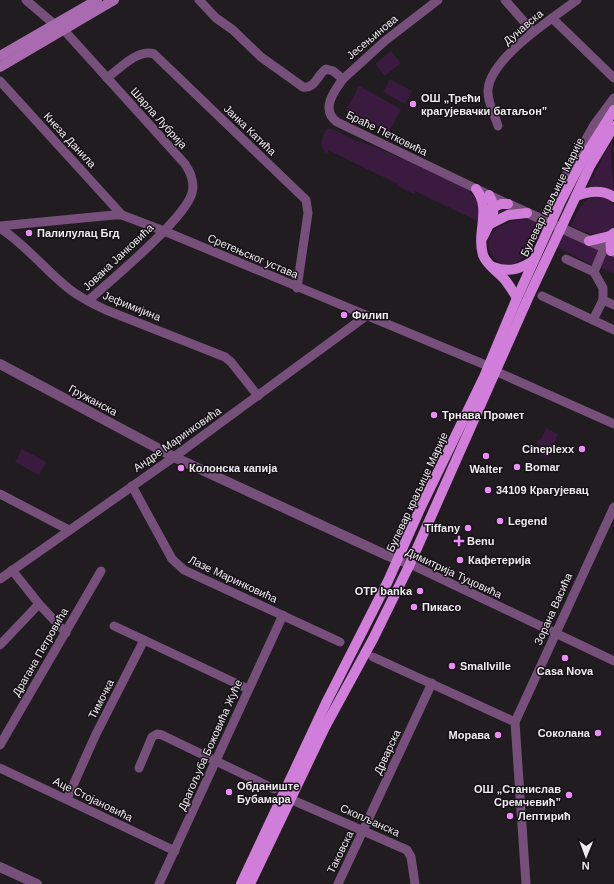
<svg xmlns="http://www.w3.org/2000/svg" width="614" height="884" font-family="Arial,sans-serif">
	<style>
		.green { fill: #3b1a3f }
		.lines { fill: none; stroke-linecap: round; stroke-linejoin: round }
		.minor { stroke: #764f7b; stroke-width: 9 }
		.tertiary { stroke: #764f7b; stroke-width: 10 }
		.secondary { stroke: #a96ab0; stroke-width: 10 }
		.primary { stroke: #d17eda; stroke-width: 10 }
		.poi-dot { fill: #ed8cf9; stroke: #171217; stroke-width: 1.5 }
		.labels { text-anchor: middle; dominant-baseline: central; stroke-width: 3; stroke-linejoin: round; paint-order: stroke }
		.street-label { font-size: 11px; fill: #efecf0; stroke: #171217 }
		.poi-label { font-size: 11px; font-weight: bold; fill: #efecf0; stroke: #171217; text-anchor: start }
	</style>
	<rect width="100%" height="100%" fill="#201c20"/>
	<!-- green -->
	<g class="green">
		<polygon points="391,51 401,63 385,76 375,64"/>
		<polygon points="390,79 412,91 405,104 383,92"/>
		<polygon points="359,86 401,109 389,132 346,110"/>
		<path d="M327,129C337,128 344,136 353,139C392,153 431,171 469,190L479,203V227L477,221L415,191L414,194L397,186L398,184L328,150L327,154C319,147 321,137 327,129Z"/>
		<polygon points="612,140 611,156 614,192 602,187 588,186"/>
		<path d="M596,197L606,198L614,205C614,211 614,219 614,225C607,244 583,231 571,226C576,215 582,198 596,197Z"/>
		<path d="M527,219L535,220L599,250L593,265L535,237C531,245 528,253 522,259C495,283 460,224 527,219Z"/>
		<polygon points="606,254 614,257 614,274 600,267"/>
		<polygon points="546,428 558,434 548,458 537,454 539,447 537,441 541,439"/>
		<polygon points="22,449 46,462 39,475 15,462"/>
	</g>
	<g class="lines">
		<!-- minor -->
		<g class="minor">
			<polyline points="26,0 54,24"/>
			<path d="M199,0L216,18L233,30L261,57L303,87C315,89 317,75 326,69L333,71L343,79C334,91 320,110 337,122L508,204"/>
			<polyline points="505,0 533,32"/>
			<polyline points="552,18 614,78"/>
			<path d="M63,29L185,164C191,173 195,182 192,193C185,219 111,280 88,301"/>
			<path d="M107,78C119,69 139,48 154,54L306,200L308,213L297,288"/>
			<polyline points="343,79 386,40 438,0"/>
			<polyline points="0,81 122,215"/>
			<path d="M498,126C495,115 487,102 488,90C490,58 553,18 577,0"/>
			<polyline points="567,173 594,125 614,98"/>
			<polyline points="0,226 114,215 122,215 164,231 488,366"/>
			<path d="M0,228C25,244 44,269 68,288C79,297 93,304 106,310L225,357L231,362L258,396"/>
			<polyline points="604,248 594,272 603,288 603,300 614,305"/>
			<polyline points="566,259 594,272"/>
			<polyline points="542,296 614,330"/>
			<polyline points="593,320 603,300"/>
			<polyline points="495,371 614,424"/>
			<polyline points="132,486 172,559 184,570 340,642"/>
			<polyline points="0,494 69,530"/>
			<polyline points="410,564 614,661"/>
			<polyline points="12,570 39,604 66,633"/>
			<polyline points="0,579 174,457 366,316"/>
			<polyline points="144,640 248,689"/>
			<polyline points="0,645 39,604"/>
			<polyline points="373,657 515,722"/>
			<polyline points="0,745 101,571"/>
			<polyline points="0,768 175,851"/>
			<polyline points="139,768 152,737 157,734 162,735 274,789"/>
			<polyline points="67,799 96,734 144,640 114,626"/>
			<polyline points="290,799 407,850 411,857 415,884"/>
			<polyline points="159,884 283,615"/>
			<polyline points="338,884 432,683"/>
			<polyline points="526,884 515,722 614,507"/>
		</g>
		<!-- tertiary -->
		<g class="tertiary">
			<polyline points="508,204 614,252"/>
			<polyline points="0,364 174,457 386,555 410,564"/>
			<polyline points="0,867 37,884"/>
		</g>
		<!-- secondary -->
		<g class="secondary">
			<polyline points="0,56 97,0"/>
			<polyline points="0,67 114,0"/>
		</g>
		<!-- primary -->
		<g class="primary">
			<path d="M476,189C492,209 476,232 483,255C487,266 498,271 505,280C510,286 513,292 517,298"/>
			<path d="M576,196C589,191 602,189 614,197"/>
			<polyline points="489,209 501,204 508,204"/>
			<polyline points="490,224 508,215 527,213"/>
			<polyline points="614,233 610,236 611,251 614,250"/>
			<path d="M483,237C490,221 499,212 489,195"/>
			<polyline points="589,241 610,236"/>
			<path d="M493,267C509,273 521,269 534,260"/>
			<polyline points="241,884 327,701 388,581 420,509 484,377 517,298 561,201 583,159 614,110"/>
			<polyline points="250,884 325,727 373,639 410,564 529,296 590,166 614,126"/>
		</g>
	</g>
	<!-- markers -->
	<g class="poi-dot">
		<circle cx="413" cy="104" r="4"/>
		<circle cx="29" cy="233" r="4"/>
		<circle cx="344" cy="315" r="4"/>
		<circle cx="434" cy="415" r="4"/>
		<circle cx="582" cy="449" r="4"/>
		<circle cx="486" cy="456" r="4"/>
		<circle cx="517" cy="467" r="4"/>
		<circle cx="181" cy="468" r="4"/>
		<circle cx="488" cy="490" r="4"/>
		<circle cx="500" cy="521" r="4"/>
		<circle cx="468" cy="528" r="4"/>
		<path d="M457 535h4v4h4v4h-4v4h-4v-4h-4v-4h4z"/>
		<circle cx="460" cy="560" r="4"/>
		<circle cx="420" cy="591" r="4"/>
		<circle cx="414" cy="607" r="4"/>
		<circle cx="565" cy="658" r="4"/>
		<circle cx="452" cy="666" r="4"/>
		<circle cx="598" cy="733" r="4"/>
		<circle cx="498" cy="735" r="4"/>
		<circle cx="229" cy="792" r="4"/>
		<circle cx="569" cy="795" r="4"/>
		<circle cx="510" cy="816" r="4"/>
	</g>
	<g class="labels">
		<!-- street labels -->
		<g class="street-label">
			<text transform="translate(523 27) rotate(-40)">Дунавска</text>
			<text transform="translate(372 37) rotate(-40)">Јесењинова</text>
			<text transform="translate(159 118) rotate(48)">Шарла Лубрија</text>
			<text transform="translate(250 130) rotate(44)">Јанка Катића</text>
			<text transform="translate(387 133) rotate(26)">Браће Петковића</text>
			<text transform="translate(70 140) rotate(47)">Кнеза Данила</text>
			<text transform="translate(552 197) rotate(-64)">Булевар краљице Марије</text>
			<text transform="translate(253 256) rotate(23)">Сретењског устава</text>
			<text transform="translate(118 257) rotate(-43)">Јована Јанковића</text>
			<text transform="translate(132 306) rotate(22)">Јефимијина</text>
			<text transform="translate(93 400) rotate(28)">Гружанска</text>
			<text transform="translate(177 439) rotate(-35)">Андре Маринковића</text>
			<text transform="translate(417 492) rotate(-65)">Булевар краљице Марије</text>
			<text transform="translate(454 573) rotate(25)">Димитрија Туцовића</text>
			<text transform="translate(233 579) rotate(25)">Лазе Маринковића</text>
			<text transform="translate(553 609) rotate(-66)">Зорана Васића</text>
			<text transform="translate(40 652) rotate(-60)">Драгана Петровића</text>
			<text transform="translate(101 699) rotate(-63)">Тимочка</text>
			<text transform="translate(210 745) rotate(-66)">Драгољуба Божовића Жуће</text>
			<text transform="translate(387 752) rotate(-65)">Дрварска</text>
			<text transform="translate(93 799) rotate(26)">Аце Стојановића</text>
			<text transform="translate(370 820) rotate(24)">Скопљанска</text>
			<text transform="translate(340 852) rotate(-64)">Таковска</text>
		</g>
		<!-- poi labels -->
		<g class="poi-label">
			<text x="421" y="98">ОШ „Трећи<tspan x="421" dy="13">крагујевачки батаљон”</tspan></text>
			<text x="37" y="233">Палилулац Бгд</text>
			<text x="352" y="315">Филип</text>
			<text x="442" y="415">Трнава Промет</text>
			<text x="574" y="449" text-anchor="end">Cineplexx</text>
			<text x="525" y="467">Bomar</text>
			<text x="189" y="468">Колонска капија</text>
			<text x="486" y="469" text-anchor="middle">Walter</text>
			<text x="496" y="490">34109 Крагујевац</text>
			<text x="508" y="521">Legend</text>
			<text x="460" y="528" text-anchor="end">Tiffany</text>
			<text x="467" y="541">Benu</text>
			<text x="468" y="560">Кафетерија</text>
			<text x="412" y="591" text-anchor="end">OTP banka</text>
			<text x="422" y="607">Пикасо</text>
			<text x="460" y="666">Smallville</text>
			<text x="565" y="671" text-anchor="middle">Casa Nova</text>
			<text x="590" y="733" text-anchor="end">Соколана</text>
			<text x="490" y="735" text-anchor="end">Морава</text>
			<text x="237" y="786">Обданиште<tspan x="237" dy="13">Бубамара</tspan></text>
			<text x="561" y="789" text-anchor="end">ОШ „Станислав<tspan x="561" dy="13">Сремчевић”</tspan></text>
			<text x="518" y="816">Лептирић</text>
		</g>
	</g>
	<!-- north arrow -->
	<g transform="translate(586 856) rotate(181)" stroke="#171217" stroke-width="3" paint-order="stroke">
	<path d="M0-3L7 15L0 10L-7 15Z" fill="#efecf0"/>
	<text y="-6" font-size="11" font-weight="bold" text-anchor="middle" fill="#efecf0">N</text>
	</g>
</svg>
